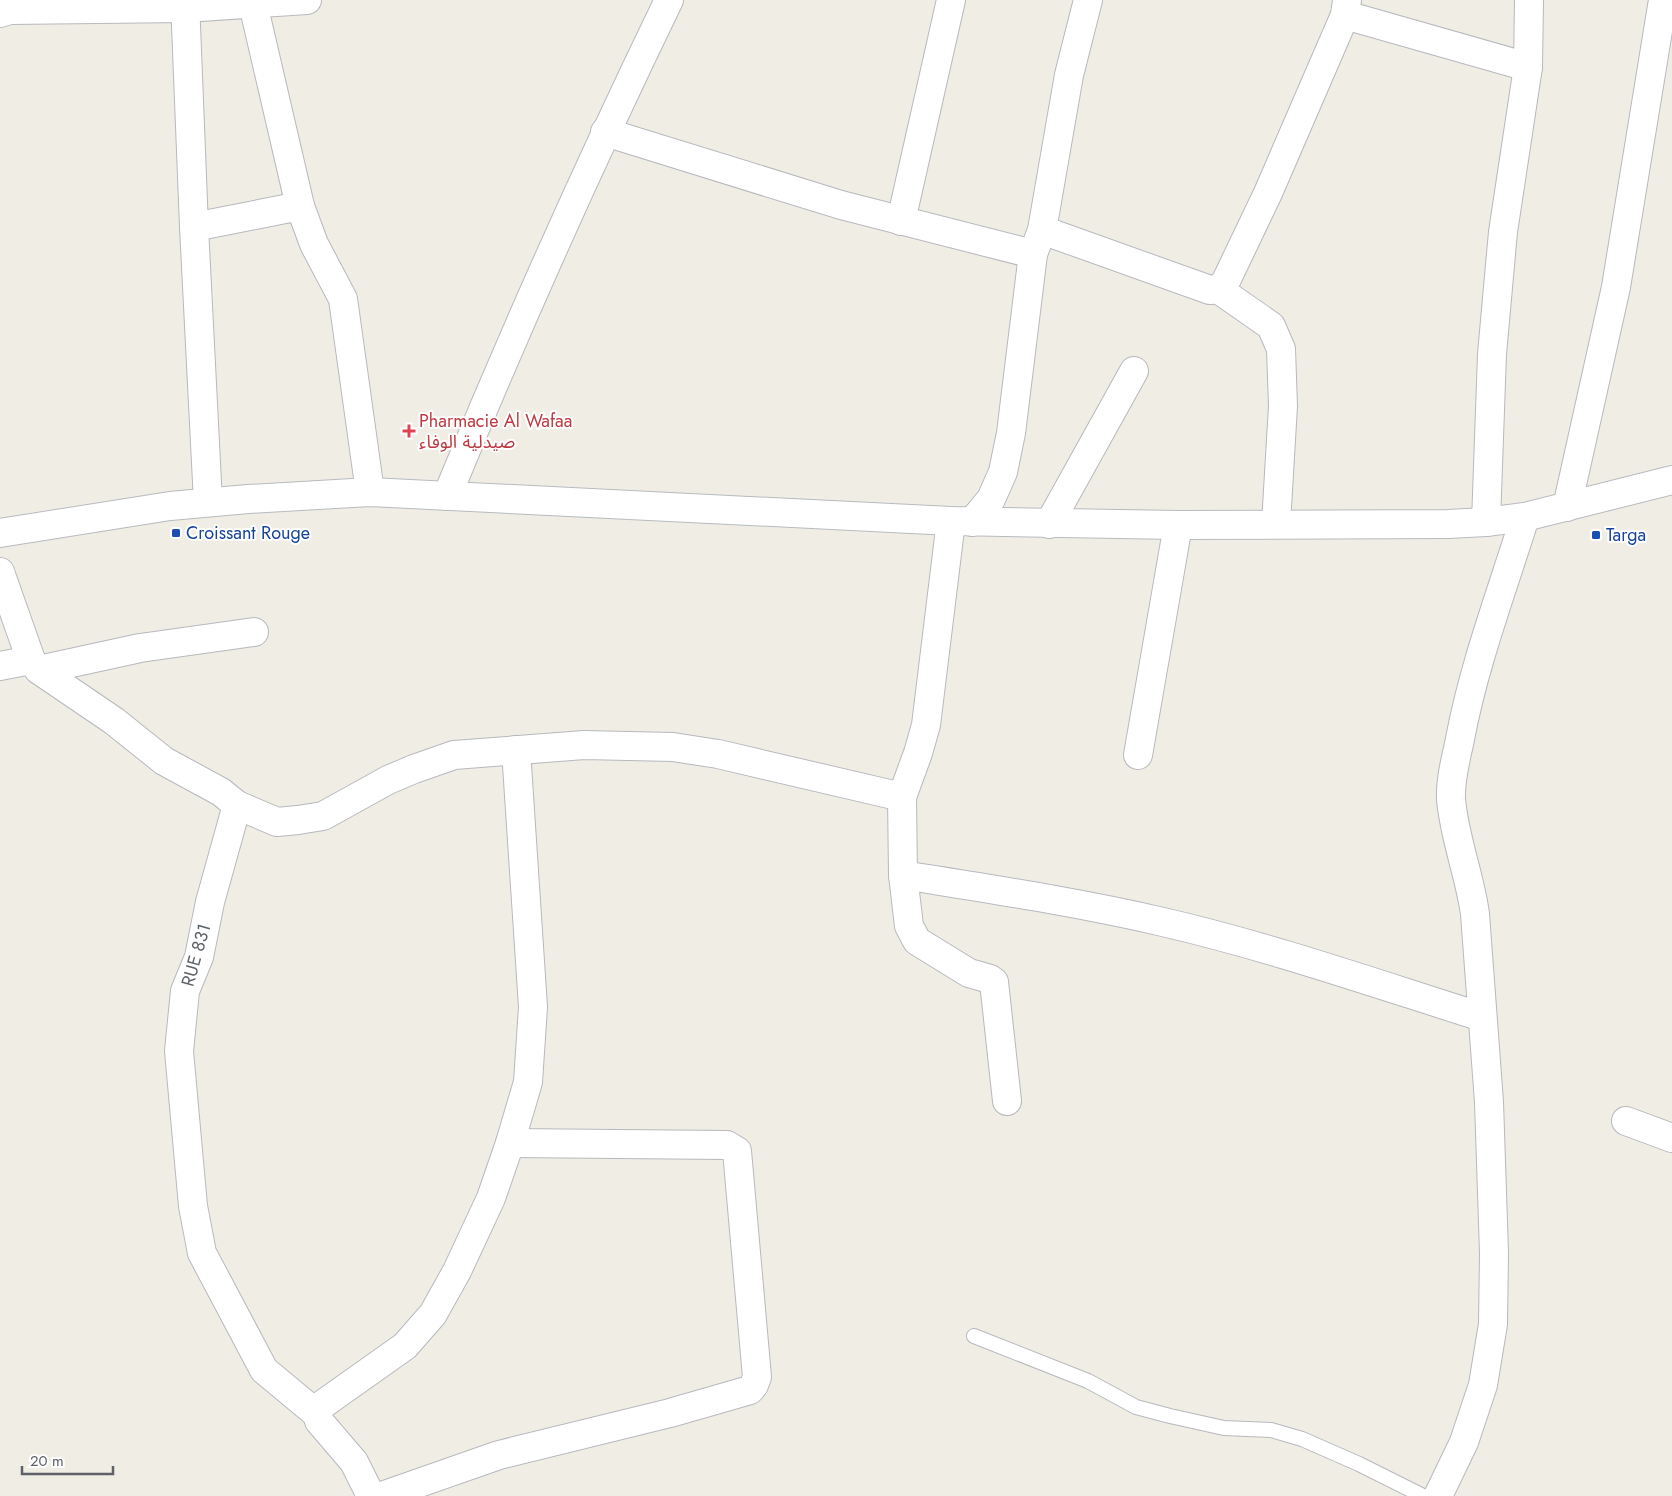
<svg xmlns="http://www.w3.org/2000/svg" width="1672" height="1496" font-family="Jost,'Noto Sans Arabic',sans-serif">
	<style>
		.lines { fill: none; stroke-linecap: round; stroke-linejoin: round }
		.lane-casing { stroke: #b6b9bd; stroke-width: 16 }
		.street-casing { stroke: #b6b9bd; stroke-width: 30 }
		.secondary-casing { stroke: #b7bbc0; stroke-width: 30 }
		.lane { stroke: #fff; stroke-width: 14 }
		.street { stroke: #fff; stroke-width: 28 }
		.secondary { stroke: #fff; stroke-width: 28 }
		.health-dot { fill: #e0444e; stroke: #fff; stroke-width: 2 }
		.transit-dot { fill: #1a4fb4; stroke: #fff; stroke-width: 2 }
		.labels { text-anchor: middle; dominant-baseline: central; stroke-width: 4; stroke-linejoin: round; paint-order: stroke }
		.health-label { font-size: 18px; fill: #be3a42; stroke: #fff; text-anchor: start }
		.transit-label { font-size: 18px; fill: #164399; stroke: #fff; text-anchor: start }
		.street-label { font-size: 18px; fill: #5d6267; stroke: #fff }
	</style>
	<rect width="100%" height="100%" fill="#f0ede5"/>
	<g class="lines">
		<defs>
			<polyline id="lane" points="974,1336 1088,1381 1136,1407 1170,1416 1224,1428 1271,1430 1302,1439 1359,1464 1423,1496"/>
			<g id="street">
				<polyline points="185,0 194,227 208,502"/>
				<polyline points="253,4 300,206"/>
				<polyline points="0,13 10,10 185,8 307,0"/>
				<polyline points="1345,15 1528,67"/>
				<polyline points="605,132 841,205 1033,254"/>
				<polyline points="901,221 951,0"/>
				<polyline points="194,227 300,206 314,244 343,299 370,492"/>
				<polyline points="1042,230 1210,290 1218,289 1225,283 1268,193 1345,15 1347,0"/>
				<polyline points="1218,289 1271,326 1281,349 1283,406 1276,524"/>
				<path d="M447,496C516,328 590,163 669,0"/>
				<polyline points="1567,507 1616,287 1663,0"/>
				<polyline points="972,522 991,499 1003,472 1011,433 1033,254 1042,230 1069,75 1088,0"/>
				<polyline points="1486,522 1492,354 1503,232 1528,67 1529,0"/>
				<polyline points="1049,524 1134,371"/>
				<polyline points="0,572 31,660 39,670 114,721 164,761 221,792 237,805 210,902 199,957 185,991 179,1051 193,1206 202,1253 264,1370 317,1414"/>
				<polyline points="0,666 31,660"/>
				<polyline points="39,670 140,648 254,632"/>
				<polyline points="1138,755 1178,525"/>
				<path d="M902,797L903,875C990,889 1077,902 1163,922C1271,947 1377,984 1482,1017"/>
				<polyline points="237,805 277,822 298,820 323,816 388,780 414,769 454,755 584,745 673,747 718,754 902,797 918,753 926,725 951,521"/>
				<polyline points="903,875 909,926 917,941 969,973 990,979 994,982 1007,1101"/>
				<polyline points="1626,1121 1672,1138"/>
				<polyline points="371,1496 354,1462 319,1421 317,1414 319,1407 405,1346 433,1314 457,1271 491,1198 510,1143 528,1082 533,1007 516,750"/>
				<polyline points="382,1496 499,1455 670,1413 750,1390 754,1385 757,1377 737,1151 727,1145 510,1143"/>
				<path d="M1438,1496L1464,1442L1483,1385L1493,1324L1494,1253L1489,1102L1475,914C1470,876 1454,837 1451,799C1450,779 1456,759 1460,739C1474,664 1502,591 1525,517"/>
			</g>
			<polyline id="secondary" points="0,533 170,506 248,499 370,492 951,521 1178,525 1448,524 1486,522 1525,517 1672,480"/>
		</defs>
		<!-- lane casing -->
		<use href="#lane" class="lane-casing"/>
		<!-- street casing -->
		<use href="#street" class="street-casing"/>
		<!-- secondary casing -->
		<use href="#secondary" class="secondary-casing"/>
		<!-- lane -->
		<use href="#lane" class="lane"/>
		<!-- street -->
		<use href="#street" class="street"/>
		<!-- secondary -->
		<use href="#secondary" class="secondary"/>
	</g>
	<!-- markers -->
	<path class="health-dot" d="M406.5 423.5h5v5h5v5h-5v5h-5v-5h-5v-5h5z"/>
	<g class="transit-dot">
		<rect x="171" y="528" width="10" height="10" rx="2.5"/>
		<rect x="1591" y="530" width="10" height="10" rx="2.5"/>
	</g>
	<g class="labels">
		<!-- health labels -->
		<g class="health-label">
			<text x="419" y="421">Pharmacie Al Wafaa<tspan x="419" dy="21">صيدلية الوفاء</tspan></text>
		</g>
		<!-- transit labels -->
		<g class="transit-label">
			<text x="186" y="533">Croissant Rouge</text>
			<text x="1606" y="535">Targa</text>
		</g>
		<!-- street labels -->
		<g class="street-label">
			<text transform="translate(196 955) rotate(-74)">RUE 831</text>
		</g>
	</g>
	<!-- scale -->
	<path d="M22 1466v8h91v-8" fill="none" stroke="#5d6267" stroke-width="2.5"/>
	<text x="30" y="1466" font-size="15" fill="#5d6267" stroke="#ffffff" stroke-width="4" paint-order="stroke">20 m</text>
</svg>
